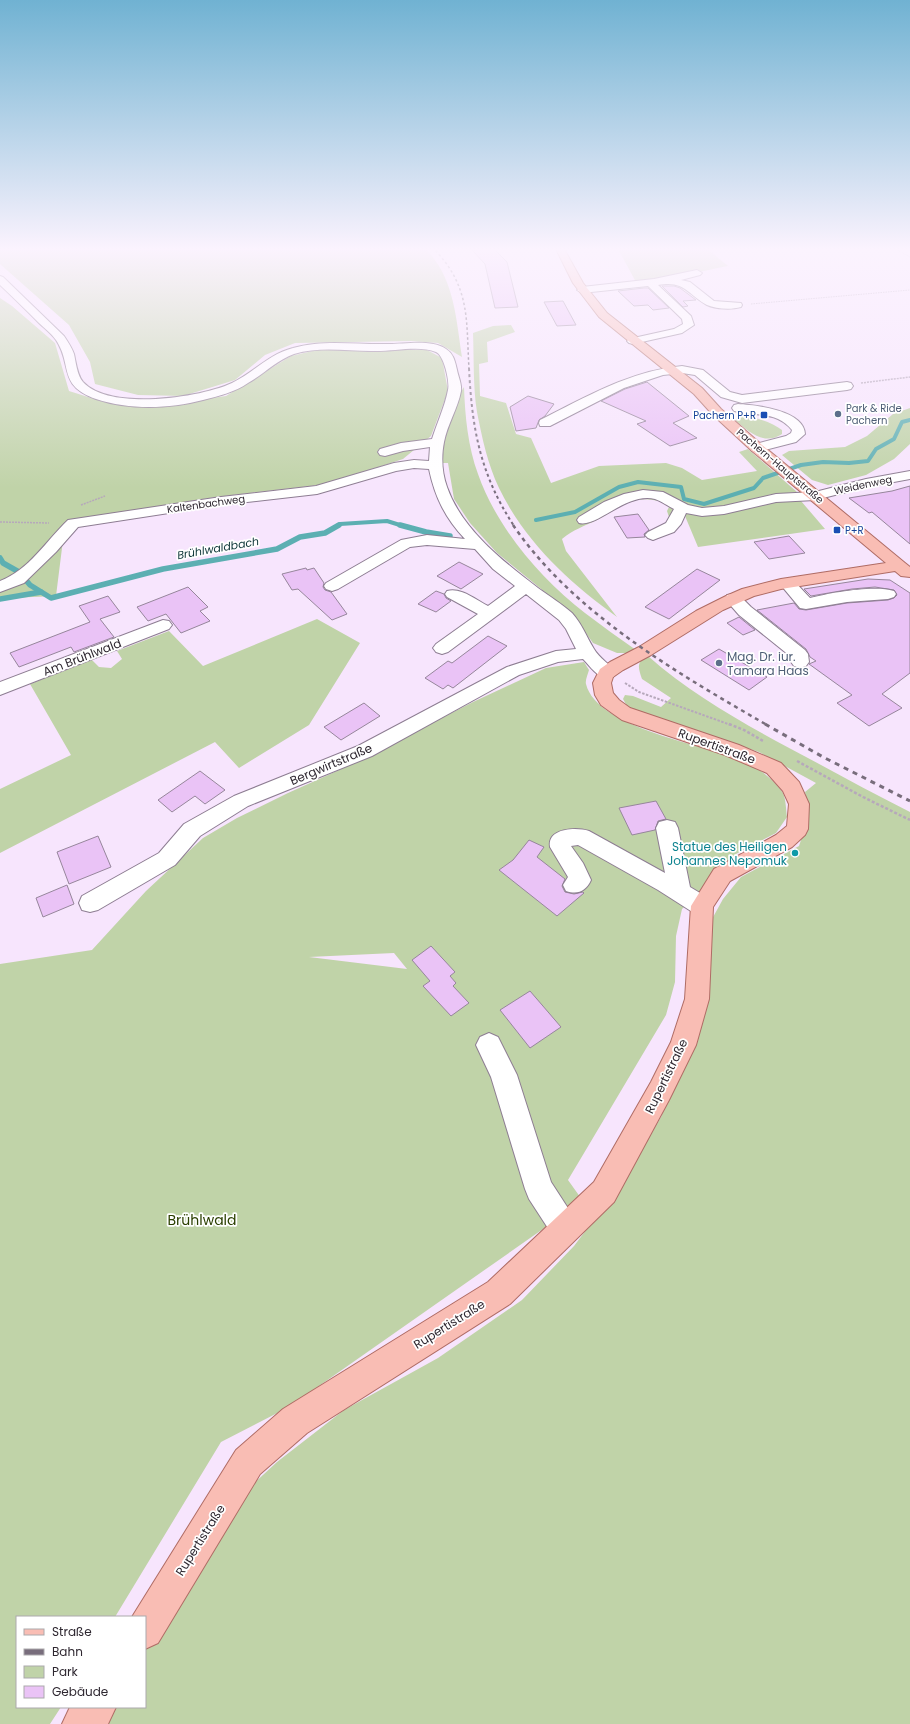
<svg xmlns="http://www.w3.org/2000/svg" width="910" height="1724" font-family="Poppins,sans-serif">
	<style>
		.green { fill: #c0d3a8; fill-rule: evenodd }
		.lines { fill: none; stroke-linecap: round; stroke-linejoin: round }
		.stream-far1 { stroke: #5cafb2; stroke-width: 4 }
		.stream { stroke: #5cafb2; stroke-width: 5.5 }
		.building { fill: #eac3f6; stroke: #96869b }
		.minor-casing { stroke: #8d7d92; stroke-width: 2 }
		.major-casing { stroke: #af6c65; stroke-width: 2 }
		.path-far3 { stroke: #b6a8bb; stroke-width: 1; stroke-dasharray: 1.5 1; stroke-linecap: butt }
		.path-far2 { stroke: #b6a8bb; stroke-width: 1.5; stroke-dasharray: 2 1; stroke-linecap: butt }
		.path-far1 { stroke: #b6a8bb; stroke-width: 2; stroke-dasharray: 2.5 1.5; stroke-linecap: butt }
		.path { stroke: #b6a8bb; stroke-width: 2.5; stroke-dasharray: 3 2; stroke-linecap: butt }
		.minor { fill: #fff; fill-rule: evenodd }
		.major { fill: #f9bdb4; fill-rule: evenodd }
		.rail-far3 { stroke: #786d7c; stroke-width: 1.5; stroke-dasharray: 2.5 2.5; stroke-linecap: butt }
		.rail-far2 { stroke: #786d7c; stroke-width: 2; stroke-dasharray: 3 3; stroke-linecap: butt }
		.rail-far1 { stroke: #786d7c; stroke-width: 2.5; stroke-dasharray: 4 4; stroke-linecap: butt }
		.rail { stroke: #786d7c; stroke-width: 3; stroke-dasharray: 5 5; stroke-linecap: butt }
		.service-dot { fill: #5c6f8a; stroke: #fff; stroke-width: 1.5 }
		.transit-dot { fill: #1a4fb4; stroke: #fff; stroke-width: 1.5 }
		.culture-dot { fill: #0f9aa8; stroke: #fff; stroke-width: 1.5 }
		.labels { text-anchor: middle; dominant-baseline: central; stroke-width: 3.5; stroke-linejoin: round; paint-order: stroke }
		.far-service-label { font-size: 10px; fill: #4e5e75; stroke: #fff; text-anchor: start }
		.far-transit-label { font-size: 10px; fill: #164399; stroke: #fff; text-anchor: end }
		.far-street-label { font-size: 10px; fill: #2e2730; stroke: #fff }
		.far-water-label { font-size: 11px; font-style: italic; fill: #0b3436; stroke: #fff }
		.service-label { font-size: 12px; fill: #4e5e75; stroke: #fff; text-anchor: start }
		.street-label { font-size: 12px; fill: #2e2730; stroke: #fff }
		.culture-label { font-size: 12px; fill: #0d838f; stroke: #fff; text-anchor: end }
		.near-park-label { font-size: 14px; fill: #2b3f00; stroke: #fff }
	</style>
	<rect width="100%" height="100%" fill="#f7e5fd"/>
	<!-- green -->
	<g class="green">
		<path d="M0,247H423C454,274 456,318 462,357L438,343L411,341L295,343L265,355L235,380L183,396L138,395L95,384L90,362L69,325L0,264Z"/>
		<path d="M617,247H705L728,266C697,271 668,282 637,284Z"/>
		<polygon points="0,298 12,306 55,343 69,391 104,402 155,406 226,396 291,356 321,349 427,350 442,358 448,391 431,436 403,459 328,484 216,497 79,519 63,540 56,596 9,598 0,600"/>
		<path d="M511,325L515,332L487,342L488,362L479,364L480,396L506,403L516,434L531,438L551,483L599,466L666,463L682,468L702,480L757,471L739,452L748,449L797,492L768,495L753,506H759L771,501H801L825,529L698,547L685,516L669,517L667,511L669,507C664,502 661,501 653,500C629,496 617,510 597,520C584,526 573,530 562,539L566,551L617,617C570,583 525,542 499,488C488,465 482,438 477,412C473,388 474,358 473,333L493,326Z"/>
		<path d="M464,387C465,416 468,447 478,474C497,528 540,578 585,613C602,626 619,638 636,650L630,653H617L593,643L573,615L497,553L470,523L454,499L448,463H441C443,438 450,408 464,387Z"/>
		<polygon points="910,408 910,444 894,459 866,475 828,485 812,480 782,455 789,451 845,447 867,436 893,414"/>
		<path d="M740,416C753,416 772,422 782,430V434C765,446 749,432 736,421L737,418Z"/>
		<polygon points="317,619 360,643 309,725 239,768 215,742 0,853 0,789 71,755 30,684 92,660 99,667 111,668 122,659 117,651 169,631 203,666"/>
		<path d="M648,656C691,694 741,722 791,749C831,770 870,792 910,812V1724H98L108,1707H145V1646L240,1496L277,1462L344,1410L438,1358L522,1300L574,1246L624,1180L661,1117L695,1036L712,919L723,899L741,877L799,846C806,826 809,813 805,792L816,783L759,752L628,708L623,699L625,695L633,696L661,707L671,698L642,679C638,667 636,662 648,656Z"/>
		<path d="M584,662L589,670C588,674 585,680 586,684C597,729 708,745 746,762C759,768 775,781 783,793C786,799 786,811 787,817L776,833L736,854L713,873L704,888L682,909L676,936L675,982L666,1015L568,1180L583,1201L289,1407L221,1442L115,1617H17V1707H61L50,1724H0V964L92,950L146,891L203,838L237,818L288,793L348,766L473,702L546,668ZM394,953L407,969L309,957Z"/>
	</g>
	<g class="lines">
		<!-- stream-far1 -->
		<g class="stream-far1">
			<polyline points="536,520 575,512 619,487 638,482 681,487 684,499 704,504 754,488 763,478 801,465 823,462 849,463 868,461 876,449 894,439 902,422 910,420"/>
			<polyline points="337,526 340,524 387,521 403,526"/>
		</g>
		<!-- stream -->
		<g class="stream">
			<polyline points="400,525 426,532 450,536"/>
			<polyline points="0,558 3,563 19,572 30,585 51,598 163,569 277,549 300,537 325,533 339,525"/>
			<polyline points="0,599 41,592"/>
		</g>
	</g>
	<!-- building -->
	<g class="building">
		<polygon points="493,248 507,262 518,307 495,308 485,264 472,250"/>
		<polygon points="662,286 674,286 680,288 696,300 683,301 688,306 683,307"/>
		<polygon points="644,288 648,288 669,308 653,310 648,305 634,306 618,291"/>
		<polygon points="563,301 576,325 557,326 544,302"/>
		<polygon points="647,382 689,416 673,423 697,438 670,446 637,424 646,421 601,401 625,389"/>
		<polygon points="528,396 554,404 545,416 539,420 536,428 516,431 510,407"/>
		<polygon points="910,486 910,544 872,512 869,513 849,498 892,491"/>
		<polygon points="638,514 649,530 644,534 645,537 627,538 614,517"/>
		<polygon points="789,536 805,553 769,559 754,542"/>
		<polygon points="459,562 483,574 461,589 437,576"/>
		<polygon points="306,568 307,570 314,568 324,583 323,587 325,590 331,592 347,614 332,620 298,589 292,590 282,574"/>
		<polygon points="697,569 720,580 669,619 645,607"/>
		<polygon points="868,579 890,580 910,593 910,673 882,694 902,708 869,726 837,703 852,695 809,664 816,661 810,657 806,649 757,610 794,603 799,609 806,610 847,603 888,600 894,598 897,595 894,590 875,587 852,589 811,596 804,589"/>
		<polygon points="188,587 208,607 200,611 210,621 181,633 166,614 148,621 137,607"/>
		<polygon points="436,591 444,594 446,598 451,601 436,612 418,604"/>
		<polygon points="108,596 120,612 100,619 114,637 74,652 71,647 19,667 10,653 90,622 79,606"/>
		<polygon points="739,617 755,630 743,635 727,623"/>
		<polygon points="488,636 507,646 453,688 448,685 443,689 425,678 448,661 452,663"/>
		<polygon points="719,649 767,677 749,690 701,660"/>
		<polygon points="364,703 380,716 341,740 324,727"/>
		<polygon points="200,771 225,790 205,804 195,796 172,812 158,800"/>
		<polygon points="656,801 666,819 658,821 655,830 632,835 619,808"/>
		<polygon points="98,836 111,867 69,884 57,852"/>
		<polygon points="529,840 544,847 537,857 565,879 562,886 565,892 574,894 583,892 584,893 557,916 499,870 513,860"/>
		<polygon points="67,885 74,904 43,917 36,898"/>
		<polygon points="431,946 455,972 450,976 456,983 453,986 469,1003 451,1016 423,986 430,981 412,960"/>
		<polygon points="530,991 561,1027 530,1048 500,1010"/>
	</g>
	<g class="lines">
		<defs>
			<g id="minor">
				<path d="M697,270L702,273L700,275L681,280L690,282L714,301L741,303L742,305L741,307C731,310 716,309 707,305C687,294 685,280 658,285L691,316L694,325L682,333L633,344L629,343L627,341L629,339L674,329L683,324L682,319L648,286L582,293L577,290L582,287L654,279Z"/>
				<path d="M0,276L3,277L64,336C68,342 72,348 74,354C76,363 77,375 83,382C109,411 200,398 232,383C253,373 269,354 293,348C325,339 356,345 389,344C405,344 432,339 446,349C454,354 455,362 457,370C458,376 462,384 461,391C458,408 447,425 444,442C441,457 442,473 447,487C462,530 504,562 538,588C549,596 562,604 572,613C582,624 586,636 594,649C599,658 610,664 616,673L613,677C599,681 592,668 583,659L558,662L519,675L372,756L248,806L200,836L175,865L98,910L90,912L82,910L79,903L82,896L159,853L184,824L234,796L358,746L507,667L556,651L576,649L566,629L559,620L526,594L448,652L442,654L436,652L433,648L436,644L478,614L447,597L445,594L447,591C461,587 476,600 488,606L515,586L493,569L475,549L427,545L410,547L338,589L332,591L326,589L324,586L326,583L401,540L427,535L465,539C445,518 435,497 429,469L414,468L396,471L317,494L221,505L78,527L56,552L24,583L0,592V581C29,570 46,541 68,520L221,497L316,486L394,463L414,460L429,461L430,447L403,451L385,456L380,455L378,452L380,449L401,443L432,439C437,423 445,406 448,390C450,382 444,355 436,352C419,345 391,352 372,351C346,351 320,346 294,354C277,360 264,374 248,383C235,392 219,396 203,400C169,409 129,410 96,399C57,385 73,365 56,340C51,333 44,328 39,323C26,310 13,297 0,285Z"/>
				<path d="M682,366L703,370L730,392L742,395L847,382L851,383L853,386L851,389L847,390L742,403L721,397L695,375L682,373L663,375L624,388L550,426H540L539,423L540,420C586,397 630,371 682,366Z"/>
				<path d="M738,404C755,405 804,410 805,434L796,442L757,452L752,451L750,448L752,445L786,436L791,433L792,430C777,411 754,416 734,411L732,408L734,405Z"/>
				<path d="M910,471V479L867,487L815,500L776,502L724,514L702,516L686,513L681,524L674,532L658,538L653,540L648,538L645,535L648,532L666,523L674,509C668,506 661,501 655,499C626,492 597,528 579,523L577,520L579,517L604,502L624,494L643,490L663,492L688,505L702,508L724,506L776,494L815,492L866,479Z"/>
				<path d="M788,579L794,581L810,598C831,593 873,585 894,591L896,594L894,597L888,599L847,602L806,609L800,608L780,584L782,581Z"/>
				<polygon points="733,594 739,595 751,607 805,650 808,654 809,662 806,666 800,668 794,666 791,662 790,656 739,615 725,599 727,595"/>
				<polygon points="163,620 169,621 172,625 169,629 0,695 0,682"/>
				<path d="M667,820L675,822L678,828L690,887L710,899L713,906L710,913L702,915L694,913L658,890L578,845L571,846L583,863L591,880C586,891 578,895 566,891L563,885L568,877L550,847C547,828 576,827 589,831L665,873L656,828L659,822Z"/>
				<polygon points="489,1033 498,1037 517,1075 551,1182 575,1219 580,1229 575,1239 565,1244 555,1239 529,1199 525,1189 491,1077 476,1045 480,1037"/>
			</g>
			<g id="major">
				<polygon points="555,247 563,247 583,283 607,313 702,388 721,409 762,445 905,563 910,567 910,577 901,576 895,571 781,589 754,596 723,610 651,655 623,670 613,677 611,683 613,693 619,700 630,708 739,745 781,763 799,782 809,804 808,829 805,835 792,847 730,881 713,907 709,999 696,1045 669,1100 614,1202 510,1304 307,1433 260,1474 158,1643 145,1649 145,1617 132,1617 236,1450 283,1409 488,1282 594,1182 651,1082 671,1042 685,999 691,906 714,869 776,835 787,826 789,804 783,791 767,773 725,755 622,720 612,713 601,705 595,695 593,683 600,669 610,662 639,647 696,611 726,596 742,589 781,579 886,563 752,451 713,415 694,394 599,317 573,283"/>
				<polygon points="70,1707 116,1707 108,1724 62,1724"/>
			</g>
		</defs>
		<!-- minor casing -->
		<use href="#minor" class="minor-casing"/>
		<!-- major casing -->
		<use href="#major" class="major-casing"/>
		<!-- path-far3 -->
		<g class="path-far3">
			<polyline points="892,247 910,257"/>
			<polyline points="751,304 910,290"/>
		</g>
		<!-- path-far2 -->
		<g class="path-far2">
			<polyline points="861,383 910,377"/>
			<polyline points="81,505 105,496"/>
			<polyline points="0,522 49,523"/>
		</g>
		<!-- path-far1 -->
		<polyline class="path-far1" points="625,683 639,692 731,725"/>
		<!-- path -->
		<g class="path">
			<polyline points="729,724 744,730 763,741"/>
			<polyline points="797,761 863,797 910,820"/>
		</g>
		<!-- minor -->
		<use href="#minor" class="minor"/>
		<!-- major -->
		<use href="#major" class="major"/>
		<!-- rail-far3 -->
		<path class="rail-far3" d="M432,247C471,286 466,319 469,369"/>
		<!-- rail-far2 -->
		<path class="rail-far2" d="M469,368C472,429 480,474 514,526"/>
		<!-- rail-far1 -->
		<path class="rail-far1" d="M513,525C573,613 677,673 767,725"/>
		<!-- rail -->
		<polyline class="rail" points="765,724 823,757 910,801"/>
	</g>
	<!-- sky -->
	<linearGradient id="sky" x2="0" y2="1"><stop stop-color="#70b2d2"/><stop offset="0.51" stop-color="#fbf3fe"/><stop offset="1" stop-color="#fbf3fe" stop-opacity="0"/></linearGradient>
	<rect width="910" height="488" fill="url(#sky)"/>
	<!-- markers -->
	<g class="service-dot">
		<circle cx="838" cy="414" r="4"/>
		<circle cx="719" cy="663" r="4"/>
	</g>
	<g class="transit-dot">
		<rect x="760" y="411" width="8" height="8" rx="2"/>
		<rect x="833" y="526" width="8" height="8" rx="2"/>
	</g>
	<circle class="culture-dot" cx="795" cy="853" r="4"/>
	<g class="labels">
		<!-- far-service labels -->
		<g class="far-service-label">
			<text x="846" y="408">Park &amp; Ride<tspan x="846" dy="12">Pachern</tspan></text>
		</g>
		<!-- far-transit labels -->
		<g class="far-transit-label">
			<text x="756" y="415">Pachern P+R</text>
			<text x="845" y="530" text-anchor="start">P+R</text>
		</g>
		<!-- far-street labels -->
		<g class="far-street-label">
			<text transform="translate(780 466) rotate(40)">Pachern-Hauptstraße</text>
			<text transform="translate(863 485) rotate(-12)">Weidenweg</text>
			<text transform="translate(206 504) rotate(-8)">Kaltenbachweg</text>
		</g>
		<!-- far-water labels -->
		<g class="far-water-label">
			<text transform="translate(218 548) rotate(-10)">Brühlwaldbach</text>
		</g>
		<!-- service labels -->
		<g class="service-label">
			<text x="727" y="656">Mag. Dr. iur.<tspan x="727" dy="14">Tamara Haas</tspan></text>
		</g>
		<!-- street labels -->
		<g class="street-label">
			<text transform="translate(82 657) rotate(-21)">Am Brühlwald</text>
			<text transform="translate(717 746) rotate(20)">Rupertistraße</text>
			<text transform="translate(331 764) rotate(-23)">Bergwirtstraße</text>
			<text transform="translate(666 1076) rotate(-64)">Rupertistraße</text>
			<text transform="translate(449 1324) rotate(-32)">Rupertistraße</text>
			<text transform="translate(200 1540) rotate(-58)">Rupertistraße</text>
		</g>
		<!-- culture labels -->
		<g class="culture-label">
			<text x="787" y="846">Statue des Heiligen<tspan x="787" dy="14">Johannes Nepomuk</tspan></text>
		</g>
		<!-- near-park labels -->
		<g class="near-park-label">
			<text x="202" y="1220">Brühlwald</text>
		</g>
	</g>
	<!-- legend -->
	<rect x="16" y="1616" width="130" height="92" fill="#ffffff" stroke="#aba9ac"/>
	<rect x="24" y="1629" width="20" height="6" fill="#f9bdb4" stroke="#aba9ac"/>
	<text x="52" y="1636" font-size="12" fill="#2e2730">Straße</text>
	<rect x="24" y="1649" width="20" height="6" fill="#786d7c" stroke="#aba9ac"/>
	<text x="52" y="1656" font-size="12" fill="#2e2730">Bahn</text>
	<rect x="24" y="1666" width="20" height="12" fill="#c0d3a8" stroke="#aba9ac"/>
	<text x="52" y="1676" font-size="12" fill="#2e2730">Park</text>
	<rect x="24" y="1686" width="20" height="12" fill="#eac3f6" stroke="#aba9ac"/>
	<text x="52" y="1696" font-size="12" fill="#2e2730">Gebäude</text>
</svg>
